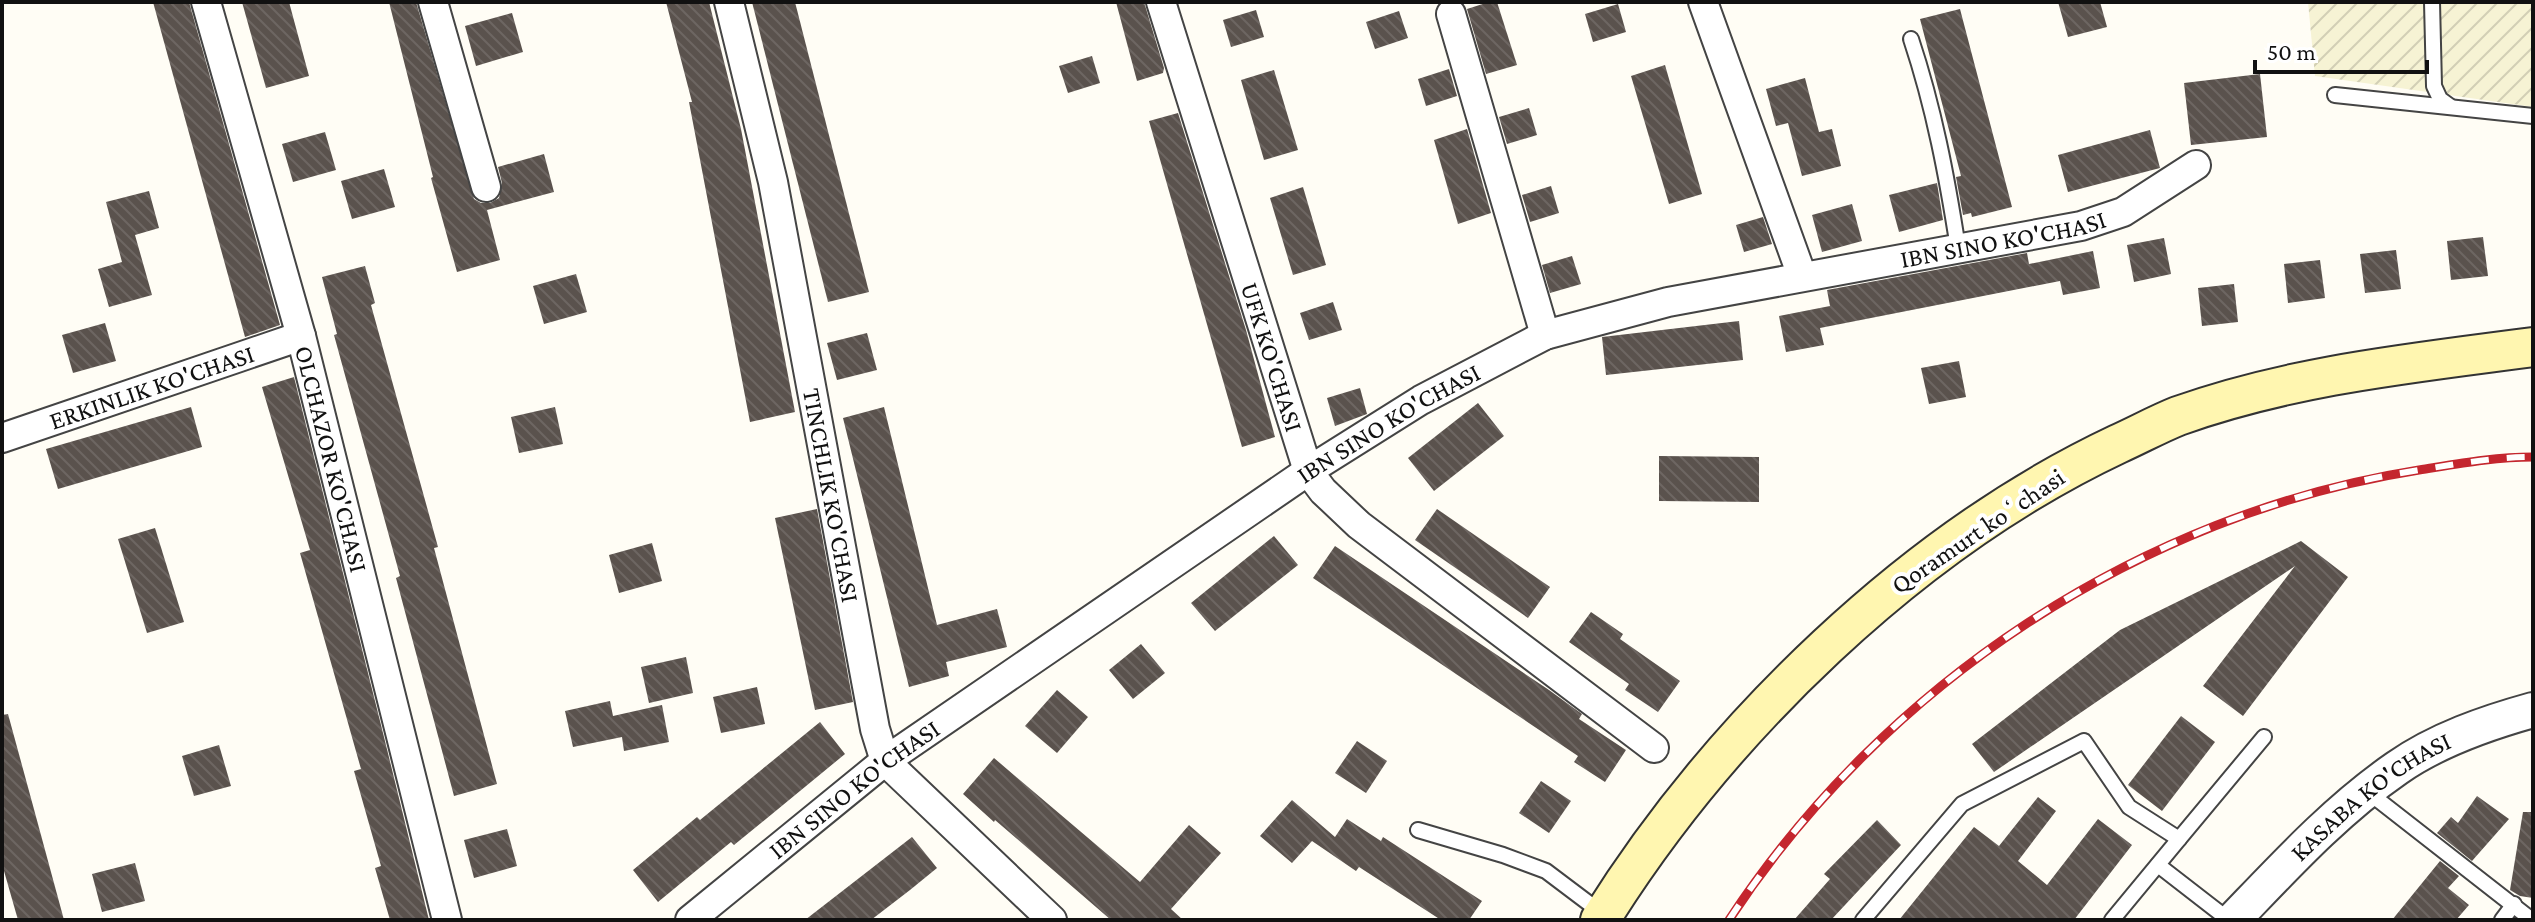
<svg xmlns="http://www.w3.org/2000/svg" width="2535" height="922" font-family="'Crimson Pro',serif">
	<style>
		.farmland { fill: url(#farmland-furrows) }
		.building { fill: url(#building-back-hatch) }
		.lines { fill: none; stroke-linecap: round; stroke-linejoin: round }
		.service-casing { stroke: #444; stroke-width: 18 }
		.minor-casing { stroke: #444; stroke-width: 32 }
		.tertiary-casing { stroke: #444; stroke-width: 38 }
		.secondary-casing { stroke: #333; stroke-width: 42 }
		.service { stroke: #fff; stroke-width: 14 }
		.minor { stroke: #fff; stroke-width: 28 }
		.tertiary { stroke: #fff; stroke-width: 34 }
		.secondary { stroke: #fff6b0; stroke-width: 38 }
		.rail-casing { stroke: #c4262e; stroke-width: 9 }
		.rail { stroke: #fff; stroke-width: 6; stroke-dasharray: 18; stroke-linecap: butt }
		.labels { text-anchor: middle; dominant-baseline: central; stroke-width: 8; stroke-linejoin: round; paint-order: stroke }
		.street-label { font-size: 26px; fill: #111; stroke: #fff }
	</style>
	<defs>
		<pattern id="farmland-furrows" width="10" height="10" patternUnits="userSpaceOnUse" patternTransform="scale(2)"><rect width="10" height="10" fill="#f6f3d4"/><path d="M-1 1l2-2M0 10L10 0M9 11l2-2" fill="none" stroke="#d2cfb5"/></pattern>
		<pattern id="building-back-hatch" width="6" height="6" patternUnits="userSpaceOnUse" patternTransform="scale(2)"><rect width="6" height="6" fill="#5a524d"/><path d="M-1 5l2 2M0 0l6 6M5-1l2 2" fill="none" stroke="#6d6662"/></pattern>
	</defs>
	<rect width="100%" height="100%" fill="#fffdf5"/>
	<!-- farmland -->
	<polygon class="farmland" points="2308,2 2533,2 2533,107 2315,76"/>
	<!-- building -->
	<g class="building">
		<polygon points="153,2 189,2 280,325 245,337"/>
		<polygon points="242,2 289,2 309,76 266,88"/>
		<polygon points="389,2 416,2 474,199 481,203 490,203 499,198 502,183 498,167 544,154 554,192 487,210 500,260 457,272 431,178 433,177"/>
		<polygon points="666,2 709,2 741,129 795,412 750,422 689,102 692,102"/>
		<polygon points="752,2 795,2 869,292 828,302"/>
		<polygon points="1116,2 1144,2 1164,68 1163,73 1137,81"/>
		<polygon points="1489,2 1497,2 1517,65 1486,74 1467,9"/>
		<polygon points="2058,2 2100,2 2107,27 2068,37"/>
		<polygon points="1618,4 1626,32 1593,42 1585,14"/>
		<polygon points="1960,9 2012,207 1972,217 1971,213 1963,215 1956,177 1961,176 1920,19"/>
		<polygon points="1256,10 1264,37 1231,47 1223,20"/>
		<polygon points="1399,11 1408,38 1375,49 1366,22"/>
		<polygon points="512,13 523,52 476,66 465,26"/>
		<polygon points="1092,56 1100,83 1068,93 1059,66"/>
		<polygon points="1665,65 1702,194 1669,204 1631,76"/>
		<polygon points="1449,69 1457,96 1426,106 1418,79"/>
		<polygon points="1274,70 1298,150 1264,160 1241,80"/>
		<polygon points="2260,74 2267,137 2191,145 2184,83"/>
		<polygon points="1805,78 1819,132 1832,129 1841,166 1802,176 1788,123 1776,126 1766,89"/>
		<polygon points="1529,108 1537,135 1507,144 1499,117"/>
		<polygon points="1178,113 1246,330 1275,437 1242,447 1149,121"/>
		<polygon points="1467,129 1491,213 1458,224 1434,140"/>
		<polygon points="2150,130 2160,168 2068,192 2058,155"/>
		<polygon points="325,132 336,170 293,182 282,144"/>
		<polygon points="384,169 395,207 352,219 341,181"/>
		<polygon points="1937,183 1943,220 1899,232 1889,195"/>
		<polygon points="1551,186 1559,213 1530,222 1522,195"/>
		<polygon points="1303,187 1326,265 1293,275 1270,198"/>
		<polygon points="149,191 159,228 135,235 152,295 109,307 98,269 122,262 106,202"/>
		<polygon points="1852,204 1862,241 1822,252 1812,215"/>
		<polygon points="1763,217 1772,244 1744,252 1736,225"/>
		<polygon points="2483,237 2488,276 2451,280 2447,241"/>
		<polygon points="2164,238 2171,274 2134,282 2127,245"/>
		<polygon points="2396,250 2401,289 2365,293 2360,254"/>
		<polygon points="2093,251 2100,288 2063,295 2060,281 1820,328 1824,345 1786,352 1779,316 1830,306 1827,290 2027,253 2029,264"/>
		<polygon points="1572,256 1581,284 1550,293 1542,265"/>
		<polygon points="2320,260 2325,298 2288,303 2284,264"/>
		<polygon points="365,266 375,303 371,305 438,547 434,548 497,784 454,796 396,578 400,576 334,335 337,334 322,277"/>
		<polygon points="576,274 587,312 544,324 533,286"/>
		<polygon points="2234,284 2238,322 2202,326 2198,288"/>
		<polygon points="1333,302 1342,330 1309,340 1300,313"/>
		<polygon points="1739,321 1743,360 1606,375 1602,337"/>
		<polygon points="105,323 116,361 73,373 62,335"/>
		<polygon points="867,333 877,370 837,380 827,343"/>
		<polygon points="1959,361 1966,397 1929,404 1921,368"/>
		<polygon points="294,377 383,733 429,920 390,920 375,868 381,866 354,771 361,769 300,553 310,550 262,387"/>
		<polygon points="1360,388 1367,414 1335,426 1327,398"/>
		<polygon points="1478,403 1504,436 1434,491 1408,458"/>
		<polygon points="191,407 202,447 58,489 46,449"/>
		<polygon points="555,407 563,444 519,453 511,417"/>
		<polygon points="884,407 937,625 997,609 1007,647 946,662 949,676 909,687 843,418"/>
		<polygon points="1659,456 1759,457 1759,502 1659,501"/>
		<polygon points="817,509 853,702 815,710 775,518"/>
		<polygon points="1437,509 1550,587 1528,618 1415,540"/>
		<polygon points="155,528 184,622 147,633 118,539"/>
		<polygon points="1274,536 1298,565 1215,631 1191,603"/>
		<polygon points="2301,541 2348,577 2243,716 2203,686 2295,566 1994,772 1972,744 2120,630"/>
		<polygon points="652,543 662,581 619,593 609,555"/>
		<polygon points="1335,546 1549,690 1582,714 1579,719 1626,750 1605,782 1574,762 1578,756 1313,578"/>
		<polygon points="1591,612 1623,634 1620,639 1680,681 1658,712 1625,690 1629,684 1569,642"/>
		<polygon points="1141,644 1165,673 1133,699 1109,670"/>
		<polygon points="686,657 693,693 649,703 641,667"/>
		<polygon points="757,687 765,724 721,733 713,697"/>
		<polygon points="1057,690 1088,717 1057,753 1025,726"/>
		<polygon points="610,701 613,716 662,705 669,742 624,751 622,737 573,747 565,711"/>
		<polygon points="8,714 32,802 64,920 18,920 2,864 2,715"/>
		<polygon points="2181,716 2215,742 2162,811 2128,785"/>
		<polygon points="820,722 845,754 761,823 734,845 731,842 658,902 633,870 697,817 700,820"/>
		<polygon points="1357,741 1387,761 1366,793 1335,773"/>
		<polygon points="219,745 231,786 194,796 182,756"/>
		<polygon points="994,758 1140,882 1189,825 1221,853 1171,909 1183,920 1111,920 995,820 994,822 963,794"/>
		<polygon points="1541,781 1571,801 1549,833 1519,813"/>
		<polygon points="2477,796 2509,819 2472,861 2437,833 2451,817 2458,823"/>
		<polygon points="2038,797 2056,811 2018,861 2047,885 2098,819 2132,845 2074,920 1899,920 1974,827 1999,846"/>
		<polygon points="1292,800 1335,837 1347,819 1381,841 1383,837 1482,901 1469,920 1441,920 1359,867 1356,871 1312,841 1292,863 1260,836"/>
		<polygon points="2523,812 2533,812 2533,898 2520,896 2510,890"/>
		<polygon points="1877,820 1901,845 1831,920 1794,920 1830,879 1824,874"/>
		<polygon points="507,829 517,866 474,878 464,840"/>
		<polygon points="912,837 937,868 910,890 871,920 805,920"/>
		<polygon points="2440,861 2459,876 2448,888 2469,905 2456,920 2392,920"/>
		<polygon points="135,863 145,901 102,912 92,874"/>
	</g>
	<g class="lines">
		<defs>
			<g id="service">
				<polyline points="2432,2 2434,86 2440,99 2451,107"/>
				<path d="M1911,39C1934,108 1947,177 1958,248"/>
				<polyline points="2335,95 2533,116"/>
				<polyline points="2368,792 2532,920"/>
				<polyline points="1418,830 1503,855 1546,871 1603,914"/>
				<polyline points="2179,839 2264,737"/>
				<polyline points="2158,865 2229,920"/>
				<polyline points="1863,920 1962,804 2084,741 2129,807 2179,839 2112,920"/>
				<polyline points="2502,920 2514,904"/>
			</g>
			<g id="minor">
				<path id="s1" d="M206,2L301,336L447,920"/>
				<polyline points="433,2 486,187"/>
				<path id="s2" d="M729,2L773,182L875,729L885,761L1052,920"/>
				<path id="s3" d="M1161,2L1308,471L1323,491L1359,525L1654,748"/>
				<polyline points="1703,2 1802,276"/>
				<polyline points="1451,14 1545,335"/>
				<path id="s4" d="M2,438L301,336"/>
				<path id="s5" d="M690,920L885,761L1308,471L1421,400L1545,335L1668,302L2081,226L2123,212L2196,165"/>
			</g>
			<g id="tertiary">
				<path id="s6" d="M2233,920C2284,867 2336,810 2397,768C2437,740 2486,723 2533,710"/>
			</g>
			<path id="secondary" d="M1600,920C1720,728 1912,541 2118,444C2138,435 2158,424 2178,416C2293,375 2413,363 2533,347"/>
		</defs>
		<!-- service casing -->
		<use href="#service" class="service-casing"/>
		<!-- minor casing -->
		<use href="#minor" class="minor-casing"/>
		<!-- tertiary casing -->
		<use href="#tertiary" class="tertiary-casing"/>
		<!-- secondary casing -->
		<use href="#secondary" class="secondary-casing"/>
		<!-- service -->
		<use href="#service" class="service"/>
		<!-- minor -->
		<use href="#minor" class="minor"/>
		<!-- tertiary -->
		<use href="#tertiary" class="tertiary"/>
		<!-- secondary -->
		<use href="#secondary" class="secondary"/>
		<defs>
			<path id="rail" d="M1729,920C1884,684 2140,514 2419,470C2457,464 2494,457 2533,457"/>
		</defs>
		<!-- rail casing -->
		<use href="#rail" class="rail-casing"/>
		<!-- rail -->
		<use href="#rail" class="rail"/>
	</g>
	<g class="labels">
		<!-- street labels -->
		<g class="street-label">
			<text stroke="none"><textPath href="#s5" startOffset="1506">IBN SINO KO'CHASI</textPath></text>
			<text stroke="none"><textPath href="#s3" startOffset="372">UFK KO'CHASI</textPath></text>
			<text stroke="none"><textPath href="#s4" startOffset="158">ERKINLIK KO'CHASI</textPath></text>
			<text stroke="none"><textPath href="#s5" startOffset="858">IBN SINO KO'CHASI</textPath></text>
			<text stroke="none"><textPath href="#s1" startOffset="474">OLCHAZOR KO'CHASI</textPath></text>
			<text stroke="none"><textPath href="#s2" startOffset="504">TINCHLIK KO'CHASI</textPath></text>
			<text transform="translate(1978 531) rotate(-34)">Qoramurt koʻchasi</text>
			<text stroke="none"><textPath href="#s5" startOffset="210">IBN SINO KO'CHASI</textPath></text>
			<text stroke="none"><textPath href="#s6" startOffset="186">KASABA KO'CHASI</textPath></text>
		</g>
	</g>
	<!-- border -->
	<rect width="2535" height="922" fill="none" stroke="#111111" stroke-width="8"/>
	<!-- scale -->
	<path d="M2255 60v12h172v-12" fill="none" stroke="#111111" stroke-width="4"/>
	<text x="2267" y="60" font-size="24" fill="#111111" stroke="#ffffff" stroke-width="6" paint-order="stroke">50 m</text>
</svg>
